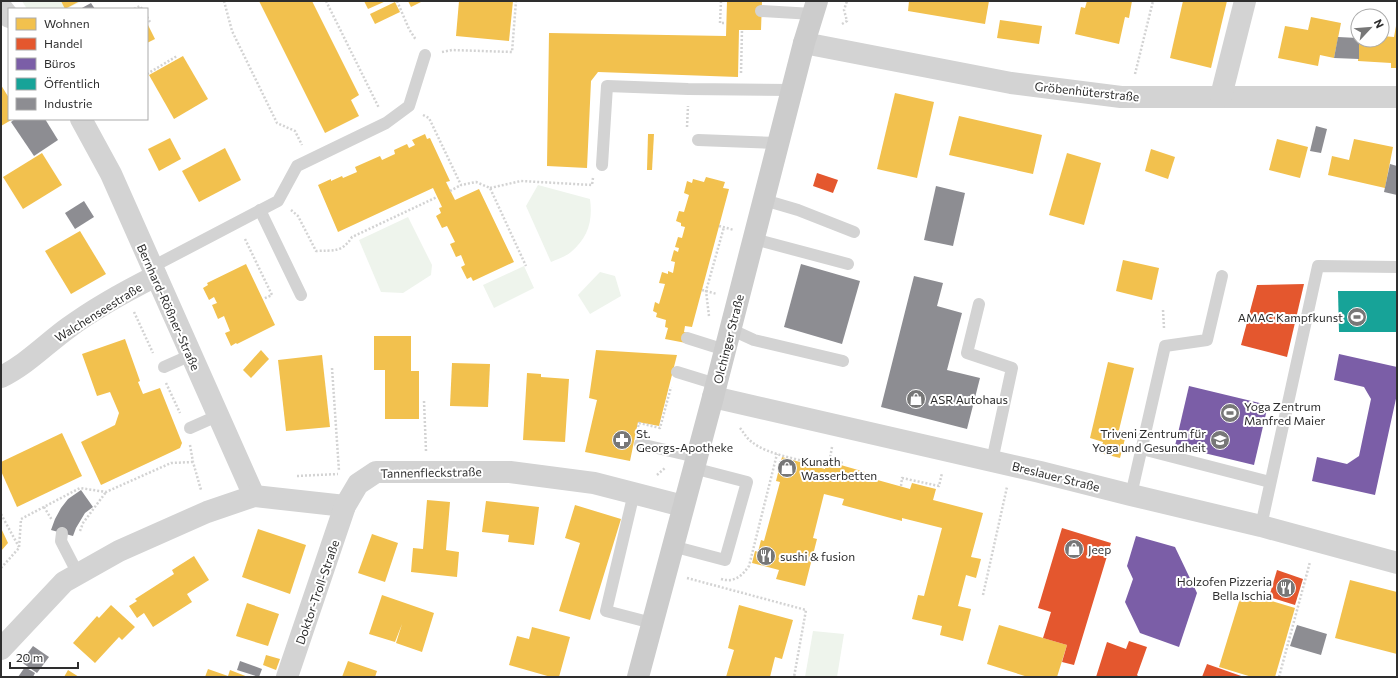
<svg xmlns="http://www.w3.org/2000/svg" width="1398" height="678" font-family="Commissioner,sans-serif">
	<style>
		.green { fill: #eef4ec }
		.homes { fill: #f2c14e }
		.shops { fill: #e4572e }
		.offices { fill: #7b5ea7 }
		.public { fill: #17a398 }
		.industry { fill: #8d8d92 }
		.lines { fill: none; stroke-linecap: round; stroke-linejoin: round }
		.path { stroke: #d3d3d3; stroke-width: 2.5; stroke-dasharray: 2 2; stroke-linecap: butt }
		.lane { stroke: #d3d3d3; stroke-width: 12 }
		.street { stroke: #d3d3d3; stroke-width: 22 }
		.secondary { stroke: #ccc; stroke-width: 22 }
		.labels { text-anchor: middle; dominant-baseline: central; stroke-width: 4; stroke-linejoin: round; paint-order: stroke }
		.street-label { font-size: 12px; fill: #2e2e2e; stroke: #fff }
		.poi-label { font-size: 12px; fill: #2e2e2e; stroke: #fff; text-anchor: start }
	</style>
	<rect width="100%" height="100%" fill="#fff"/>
	<!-- green -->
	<g class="green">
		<polygon points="22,1 82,1 66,9 27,9"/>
		<path d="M538,185L590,199C593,221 588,238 571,252C565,257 557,259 551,262L526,206Z"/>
		<polygon points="408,217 432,265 431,275 403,293 381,292 359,240"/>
		<polygon points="524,266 534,288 494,308 483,285"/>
		<polygon points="600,272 615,276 621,296 590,314 578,295"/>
		<polygon points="813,631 844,634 837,677 805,677"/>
	</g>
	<!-- homes -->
	<g class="homes">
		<polygon points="61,1 80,1 65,9"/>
		<polygon points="259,1 312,1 359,95 351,100 359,116 325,133"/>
		<polygon points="364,1 386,1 368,9"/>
		<polygon points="408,1 423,1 411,7"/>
		<polygon points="459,1 513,1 509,41 456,36"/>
		<polygon points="727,1 762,1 761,30 739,30 738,77 598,72 591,81 587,168 547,166 549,33 726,36"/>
		<polygon points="909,1 989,1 985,24 908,11"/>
		<polygon points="1087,1 1132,1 1129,18 1125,17 1119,44 1075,34 1081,7 1085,8"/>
		<polygon points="1183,1 1227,1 1211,68 1170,58"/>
		<polygon points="395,2 400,12 375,24 370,14"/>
		<polygon points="1311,17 1341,23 1334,58 1320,55 1318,66 1278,58 1285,26 1308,30"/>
		<polygon points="1000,20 1042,26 1039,44 997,38"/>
		<polygon points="147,23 155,39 147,43"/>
		<polygon points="1396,26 1397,68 1391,68 1391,63 1358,61 1359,40 1382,40 1382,36 1394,37"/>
		<polygon points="183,56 208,99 174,119 149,75"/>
		<polygon points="1,85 9,98 9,119 13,119 1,126"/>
		<polygon points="895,93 934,102 917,178 877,169"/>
		<polygon points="959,116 1042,135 1033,174 949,155"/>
		<polygon points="425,134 427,139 430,138 450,181 446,182 455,200 479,189 514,262 473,281 471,277 467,279 461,267 465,265 461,255 456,257 450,244 455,242 447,226 442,228 436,216 441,213 439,208 442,207 433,188 338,232 318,185 331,179 331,181 342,176 343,178 357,172 355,167 380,156 382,160 395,154 394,150 407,144 409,148 415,145 412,140"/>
		<polygon points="648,134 654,134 652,170 647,170"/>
		<polygon points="170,138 181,159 159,171 148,149"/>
		<polygon points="1277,139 1308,147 1300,178 1269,170"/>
		<polygon points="1354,139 1393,147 1385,188 1328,175 1332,156 1349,160"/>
		<polygon points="225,148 241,180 199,202 182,171"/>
		<polygon points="1151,149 1175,157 1168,179 1145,171"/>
		<polygon points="42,153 62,185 23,209 3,177"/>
		<polygon points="1067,153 1101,163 1084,225 1049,215"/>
		<polygon points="706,177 725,182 723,188 729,189 692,327 685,326 684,332 689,333 686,343 665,339 668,328 665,327 666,320 656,317 657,313 653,311 655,302 659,304 665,284 659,283 662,272 668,274 668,271 673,273 675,262 671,261 674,250 678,252 679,248 675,247 678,237 682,238 685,227 681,226 681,223 676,221 679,211 684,212 689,195 684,193 687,181 692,183 693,179 704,182"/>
		<polygon points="80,231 106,274 71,294 45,251"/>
		<polygon points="1123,260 1159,268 1152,300 1116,291"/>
		<polygon points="246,264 275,325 237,344 236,343 231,346 225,333 230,331 224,316 218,319 212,305 217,303 214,297 209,300 203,288 208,285 207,283"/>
		<polygon points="374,336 411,336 411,371 419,371 419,419 385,419 385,370 374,370"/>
		<polygon points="125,339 140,381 138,382 143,394 160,388 182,443 180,448 101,485 81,442 115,425 119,413 110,392 97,396 82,354"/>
		<polygon points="261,350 269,359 251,378 243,370"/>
		<polygon points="596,350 677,355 659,426 638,422 630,461 585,452 597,400 589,398"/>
		<polygon points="322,355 330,427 286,431 278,360"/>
		<polygon points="1108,362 1134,368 1119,430 1127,431 1120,458 1100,453 1103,442 1090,438"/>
		<polygon points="452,363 490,364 488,407 450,406"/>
		<polygon points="527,373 541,374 541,377 569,379 565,442 523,440"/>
		<polygon points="62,433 82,476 17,507 1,471 1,462"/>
		<polygon points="782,457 825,469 827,461 865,472 863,476 910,489 912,483 936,489 933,500 983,513 971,557 981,559 976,578 966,575 958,606 971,609 963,641 940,635 942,626 912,619 918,595 924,596 942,528 902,518 902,521 842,505 844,499 824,494 813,538 817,539 805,586 776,579 779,570 752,563 755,551 758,552 761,540 764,541 780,482 776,481"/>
		<polygon points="427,500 450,502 446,550 459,552 457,577 411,572 413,548 423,549"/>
		<polygon points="486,501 539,507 534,545 508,542 509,535 482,532"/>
		<polygon points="575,505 621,519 590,620 559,611 580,543 565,538"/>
		<polygon points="1,528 8,543 1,551"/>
		<polygon points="258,529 306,545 290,594 242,577"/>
		<polygon points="372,534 398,543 385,582 358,573"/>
		<polygon points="194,556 209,580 187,594 192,602 153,627 144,613 137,618 129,606 137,601 135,599 174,574 172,570"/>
		<polygon points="1350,580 1397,592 1397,654 1335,638"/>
		<polygon points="1242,592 1295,608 1275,677 1252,677 1219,667"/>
		<polygon points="382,595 434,613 422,652 396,643 402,624 395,642 369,634"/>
		<polygon points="247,603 279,614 268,646 236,636"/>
		<polygon points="111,605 135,627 122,640 119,637 95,663 73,643 97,616 99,618"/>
		<polygon points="739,605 793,620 782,659 775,657 770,677 726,677 734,650 728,648"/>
		<polygon points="999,625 1067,645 1057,677 1028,677 987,664"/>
		<polygon points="532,627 570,637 559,677 551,677 509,665 517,636 529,639"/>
		<polygon points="266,655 280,659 276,670 263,665"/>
		<polygon points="348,661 377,671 375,677 342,677"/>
		<polygon points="208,669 228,676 230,670 248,677 205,677"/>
		<polygon points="68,670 79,677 64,677"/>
	</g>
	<!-- shops -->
	<g class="shops">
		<polygon points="817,173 838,180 833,193 813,186"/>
		<polygon points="1304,284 1287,357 1241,345 1257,285"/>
		<polygon points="1062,528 1111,543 1074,665 1062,662 1067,645 1043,638 1051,612 1038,608"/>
		<polygon points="1277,570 1303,579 1295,605 1269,597"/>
		<polygon points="1129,641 1147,647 1137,675 1139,677 1096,677 1107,642 1126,649"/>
		<polygon points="1207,664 1244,677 1202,677"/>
	</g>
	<!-- offices -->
	<g class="offices">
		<polygon points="1339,354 1397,367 1397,394 1375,495 1312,481 1317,457 1347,464 1359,456 1371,399 1364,387 1334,380"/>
		<polygon points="1189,386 1268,405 1254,465 1175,446"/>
		<polygon points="1136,536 1175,547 1197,593 1179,647 1140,633 1125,602 1133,579 1127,566"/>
	</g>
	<!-- public -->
	<polygon class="public" points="1338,291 1397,291 1397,332 1339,332"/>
	<!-- industry -->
	<g class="industry">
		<polygon points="91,3 95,9 80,9"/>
		<polygon points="1338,37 1358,38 1358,40 1359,40 1359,59 1334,58"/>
		<polygon points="15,119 45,119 58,140 34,156 11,122"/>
		<polygon points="1316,126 1327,129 1321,153 1310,151"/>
		<polygon points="1390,164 1397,166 1397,195 1384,192"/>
		<polygon points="936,186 965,193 953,246 924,240"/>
		<polygon points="84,201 94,217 75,229 65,213"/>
		<polygon points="801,264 860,281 842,344 784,327"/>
		<polygon points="914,276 943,283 937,306 962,313 947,370 980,378 967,429 881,407"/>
		<polygon points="81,490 93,507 85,513 76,528 73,536 51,530 55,519 61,508 68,499"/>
		<polygon points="1297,625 1327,634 1321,655 1290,646"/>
		<polygon points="33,646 49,657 37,673 21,662"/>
		<polygon points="240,661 262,669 259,677 237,670"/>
		<polygon points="25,667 35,673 33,677 18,677"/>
	</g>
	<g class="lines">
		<!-- path -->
		<g class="path">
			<polyline points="224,1 232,31 277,123 295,131 302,145"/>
			<polyline points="326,1 379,108"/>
			<polyline points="397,1 409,29 416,40"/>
			<polyline points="721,1 720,23 726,23"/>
			<polyline points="134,9 140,6 142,9"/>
			<polyline points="147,17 150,22"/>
			<polyline points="842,24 847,21 844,10 847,1"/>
			<polyline points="442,52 452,50 512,52 516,1"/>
			<polyline points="741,73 742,30"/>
			<polyline points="147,74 177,56"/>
			<polyline points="1135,74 1153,1"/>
			<polyline points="423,115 429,118 461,185 476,182 490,188 526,266"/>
			<polyline points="687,127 688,106"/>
			<polyline points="490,188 521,181 592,185 593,178"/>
			<polyline points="450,191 461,185"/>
			<path d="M291,210L298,216L316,251C333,250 342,253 352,237L437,197"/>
			<polyline points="719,226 734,230"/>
			<polyline points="245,239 272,295 263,299"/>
			<polyline points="702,290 717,294"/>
			<polyline points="1163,310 1164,328"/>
			<polyline points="134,312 153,353"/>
			<polyline points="709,316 706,291 724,227"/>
			<polyline points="332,368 339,471"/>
			<polyline points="166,383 180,413"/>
			<polyline points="424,401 426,451"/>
			<polyline points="638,427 639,423 660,428 671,387"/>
			<path d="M740,428C744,433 747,439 752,442C767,455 806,461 825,466"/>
			<polyline points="190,445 193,462 201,490"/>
			<polyline points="832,447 830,458 842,461 841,465"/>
			<polyline points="657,475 665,468"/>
			<polyline points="297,476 338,474"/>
			<polyline points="901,486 902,478 939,486 942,473"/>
			<polyline points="44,507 52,520"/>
			<polyline points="1,514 19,547"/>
			<polyline points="80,531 83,523 106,492"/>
			<polyline points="1,568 19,548 21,519 80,488 106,492 171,463 193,462"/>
			<polyline points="687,578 806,610 794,677"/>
			<path d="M721,579C734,583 742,576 749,566L777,454"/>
			<polyline points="983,595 1007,487"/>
			<polyline points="1279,677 1310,562"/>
		</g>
		<!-- lane -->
		<g class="lane">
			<polyline points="761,11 813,14"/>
			<polyline points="698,140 778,143"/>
			<polyline points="602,165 607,86 688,89 792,90"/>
			<polyline points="764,200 798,210 854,232"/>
			<polyline points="260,210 301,295"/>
			<polyline points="754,239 848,264"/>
			<polyline points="152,267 278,201 297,166 386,123 409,106 425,55"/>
			<polyline points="979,304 967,353 1012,368 992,461"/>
			<polyline points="730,329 754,340 843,361"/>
			<polyline points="687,338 725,350"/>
			<polyline points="164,367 191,355"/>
			<polyline points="677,372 716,384"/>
			<polyline points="190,428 217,416"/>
			<polyline points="640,444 696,457"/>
			<polyline points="1142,449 1270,482"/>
			<polyline points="634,493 606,611 652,623"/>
			<polyline points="1131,495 1165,346 1207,340 1222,276"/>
			<polyline points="1261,526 1318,266 1397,267"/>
			<polyline points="62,533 61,541 78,574"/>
			<polyline points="672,546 725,560 747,482 693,468"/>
		</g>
		<!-- street -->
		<g class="street">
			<polyline points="1,7 9,17"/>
			<polyline points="804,43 1011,83 1121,97 1397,97"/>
			<polyline points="1221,96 1245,1"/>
			<polyline points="81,119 111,174 254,496"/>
			<path d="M1,377C26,365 46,344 68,328C95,308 126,291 156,276"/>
			<polyline points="713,397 1040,472 1131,495 1261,526 1397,563"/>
			<polyline points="1,649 64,582 119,551 207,512 254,496 345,506"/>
			<polyline points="287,677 345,506 358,484 376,472 510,472 594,483 683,506"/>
		</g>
		<!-- secondary -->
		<polyline class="secondary" points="638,677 713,397 804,43 817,1"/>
	</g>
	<!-- icons -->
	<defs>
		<symbol id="stadium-disc" viewBox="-11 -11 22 22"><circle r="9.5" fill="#777" stroke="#fff"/><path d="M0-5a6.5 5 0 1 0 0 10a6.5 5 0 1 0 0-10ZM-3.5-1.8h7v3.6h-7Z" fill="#fff"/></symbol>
		<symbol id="shop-disc" viewBox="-11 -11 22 22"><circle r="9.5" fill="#777" stroke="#fff"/><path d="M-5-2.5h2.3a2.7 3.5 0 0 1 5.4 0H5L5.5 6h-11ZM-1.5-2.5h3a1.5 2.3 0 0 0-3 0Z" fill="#fff"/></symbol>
		<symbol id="pharmacy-disc" viewBox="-11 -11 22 22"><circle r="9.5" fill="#777" stroke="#fff"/><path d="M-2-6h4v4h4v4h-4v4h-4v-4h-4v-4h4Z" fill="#fff"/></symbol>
		<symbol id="school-disc" viewBox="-11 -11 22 22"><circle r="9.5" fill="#777" stroke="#fff"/><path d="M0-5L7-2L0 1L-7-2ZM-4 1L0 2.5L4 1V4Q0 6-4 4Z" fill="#fff"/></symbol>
		<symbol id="restaurant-disc" viewBox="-11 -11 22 22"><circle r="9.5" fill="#777" stroke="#fff"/><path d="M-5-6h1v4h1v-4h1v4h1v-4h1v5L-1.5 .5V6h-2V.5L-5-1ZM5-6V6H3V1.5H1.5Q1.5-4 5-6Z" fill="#fff"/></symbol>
	</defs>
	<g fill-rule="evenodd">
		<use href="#stadium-disc" x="1346" y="306" width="22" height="22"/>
		<use href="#shop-disc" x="905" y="388" width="22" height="22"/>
		<use href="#stadium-disc" x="1219" y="402" width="22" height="22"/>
		<use href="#pharmacy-disc" x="611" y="429" width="22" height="22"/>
		<use href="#school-disc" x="1209" y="429" width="22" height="22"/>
		<use href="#shop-disc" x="776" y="457" width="22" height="22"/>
		<use href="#shop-disc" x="1063" y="538" width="22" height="22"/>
		<use href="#restaurant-disc" x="755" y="545" width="22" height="22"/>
		<use href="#restaurant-disc" x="1275" y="577" width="22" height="22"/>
	</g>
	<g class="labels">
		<!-- street labels -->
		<g class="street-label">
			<text transform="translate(1087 91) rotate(6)">Gröbenhüterstraße</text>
			<text transform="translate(169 307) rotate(66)">Bernhard-Rößner-Straße</text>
			<text transform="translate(98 312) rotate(-32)">Walchenseestraße</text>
			<text transform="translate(728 339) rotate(-76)">Olchinger Straße</text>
			<text transform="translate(431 472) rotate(-1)">Tannenfleckstraße</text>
			<text transform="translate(1056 476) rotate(14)">Breslauer Straße</text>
			<text transform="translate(317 592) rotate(-71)">Doktor-Troll-Straße</text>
		</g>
		<!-- poi labels -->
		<g class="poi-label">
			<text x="1343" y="317" text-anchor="end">AMAC Kampfkunst</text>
			<text x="930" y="399">ASR Autohaus</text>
			<text x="1244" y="406">Yoga Zentrum<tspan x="1244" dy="14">Manfred Maier</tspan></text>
			<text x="636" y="433">St.<tspan x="636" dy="14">Georgs-Apotheke</tspan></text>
			<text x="1206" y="433" text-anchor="end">Triveni Zentrum für<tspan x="1206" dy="14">Yoga und Gesundheit</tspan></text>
			<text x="801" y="461">Kunath<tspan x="801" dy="14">Wasserbetten</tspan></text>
			<text x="1088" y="549">Jeep</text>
			<text x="780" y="556">sushi &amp; fusion</text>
			<text x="1272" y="581" text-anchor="end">Holzofen Pizzeria<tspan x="1272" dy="14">Bella Ischia</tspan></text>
		</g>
	</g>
	<!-- border -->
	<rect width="1398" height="678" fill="none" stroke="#2e2e2e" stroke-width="4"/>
	<!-- legend -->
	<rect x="8" y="8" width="140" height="112" fill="#ffffff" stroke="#ababab"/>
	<rect x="16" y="18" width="20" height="12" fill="#f2c14e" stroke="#ababab"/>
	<text x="44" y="28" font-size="12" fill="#2e2e2e">Wohnen</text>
	<rect x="16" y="38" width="20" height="12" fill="#e4572e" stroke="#ababab"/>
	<text x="44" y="48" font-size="12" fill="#2e2e2e">Handel</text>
	<rect x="16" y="58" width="20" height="12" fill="#7b5ea7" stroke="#ababab"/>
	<text x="44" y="68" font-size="12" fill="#2e2e2e">Büros</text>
	<rect x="16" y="78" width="20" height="12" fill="#17a398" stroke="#ababab"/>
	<text x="44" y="88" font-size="12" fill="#2e2e2e">Öffentlich</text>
	<rect x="16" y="98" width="20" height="12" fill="#8d8d92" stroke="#ababab"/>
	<text x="44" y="108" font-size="12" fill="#2e2e2e">Industrie</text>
	<!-- north arrow -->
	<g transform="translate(1370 28) rotate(64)"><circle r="19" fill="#ffffff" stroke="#ababab"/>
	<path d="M0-3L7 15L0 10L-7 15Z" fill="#777777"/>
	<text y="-6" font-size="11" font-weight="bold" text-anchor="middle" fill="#2e2e2e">N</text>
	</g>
	<!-- scale -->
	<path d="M10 662v6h68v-6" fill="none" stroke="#2e2e2e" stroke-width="2"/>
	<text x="16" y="662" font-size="12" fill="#2e2e2e" stroke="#ffffff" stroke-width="3" paint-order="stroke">20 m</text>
</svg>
